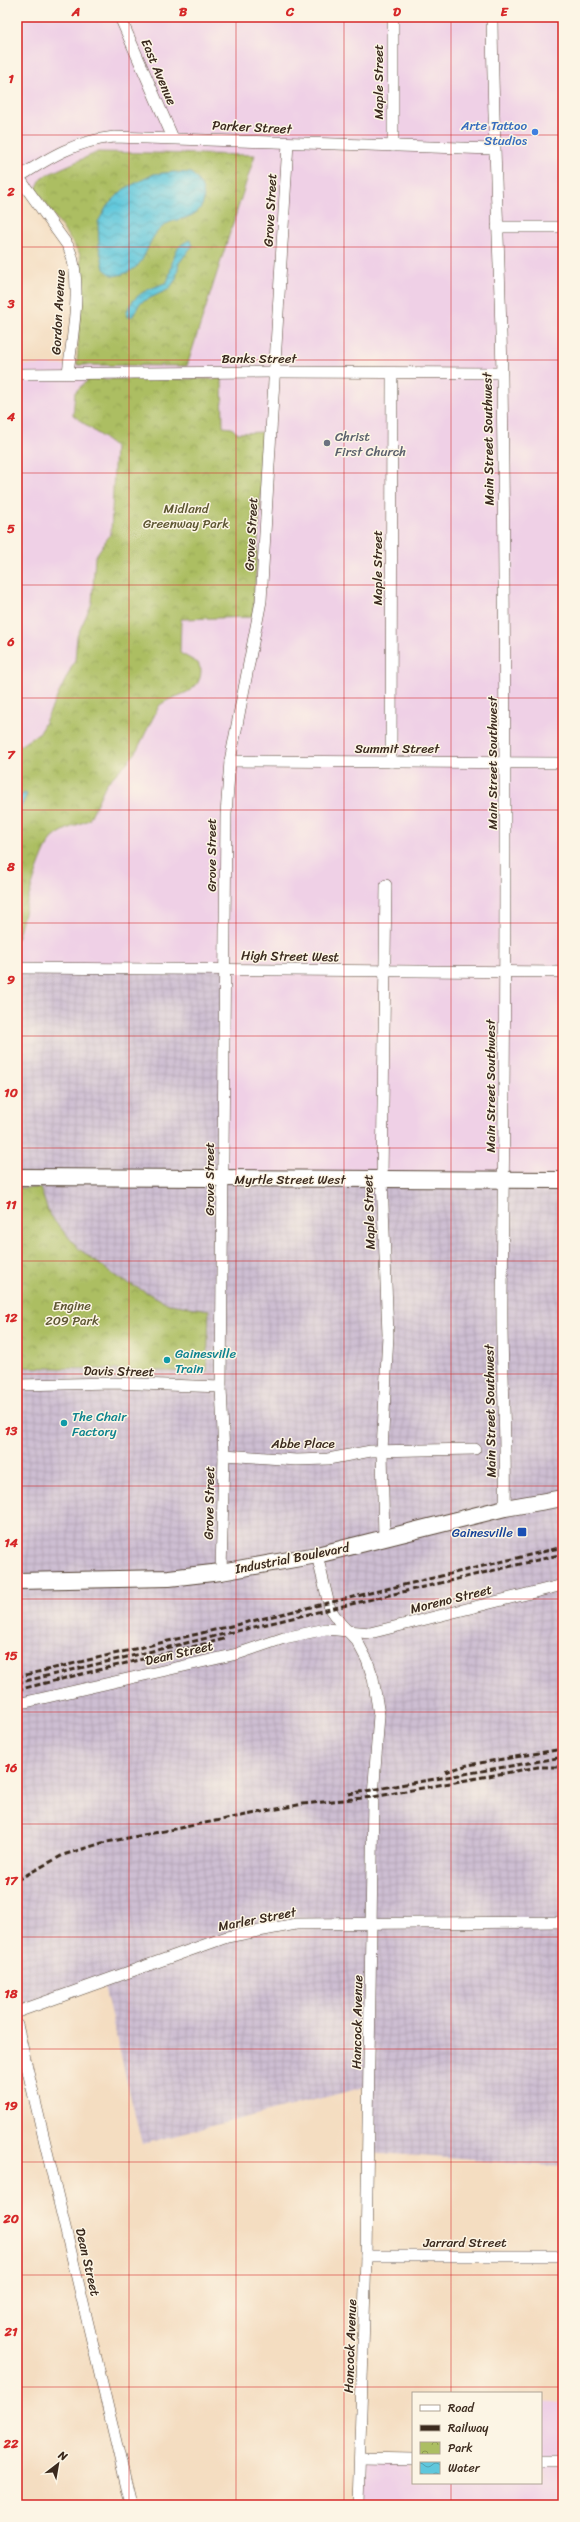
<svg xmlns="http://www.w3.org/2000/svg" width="580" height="2522" font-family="Sriracha,sans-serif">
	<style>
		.built { fill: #efd0e6 }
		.industrial { fill: url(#industrial-grid) }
		.park { fill: url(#park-crowns); stroke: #747440 }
		.water { fill: url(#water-waves); stroke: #4d787d }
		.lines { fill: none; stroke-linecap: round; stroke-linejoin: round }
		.street-casing { stroke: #574536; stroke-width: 12 }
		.secondary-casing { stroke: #574536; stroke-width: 18 }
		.street { stroke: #fff; stroke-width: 11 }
		.secondary { stroke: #fff; stroke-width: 16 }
		.rail { stroke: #3b2a1e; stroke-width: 3; stroke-dasharray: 6 3; stroke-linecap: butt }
		.grid { fill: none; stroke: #d62828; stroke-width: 1; stroke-opacity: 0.55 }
		.shop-dot { fill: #3f7fe0; stroke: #fcf5e5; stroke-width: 1.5 }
		.worship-dot { fill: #6b7280; stroke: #fcf5e5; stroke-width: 1.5 }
		.culture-dot { fill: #0f9aa8; stroke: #fcf5e5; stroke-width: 1.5 }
		.transit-dot { fill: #1a4fb4; stroke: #fcf5e5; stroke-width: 1.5 }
		.labels { text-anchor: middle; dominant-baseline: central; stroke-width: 3; stroke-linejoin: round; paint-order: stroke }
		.street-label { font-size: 13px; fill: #3b2a1e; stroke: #fcf5e5 }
		.shop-label { font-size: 13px; fill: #366cbe; stroke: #fcf5e5; text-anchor: end }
		.worship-label { font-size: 13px; fill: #5b616d; stroke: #fcf5e5; text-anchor: start }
		.park-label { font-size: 13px; fill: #5d5632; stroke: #fcf5e5 }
		.culture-label { font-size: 13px; fill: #0d838f; stroke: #fcf5e5; text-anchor: start }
		.transit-label { font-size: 13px; fill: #164399; stroke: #fcf5e5; text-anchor: end }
		.neatline { fill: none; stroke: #d62828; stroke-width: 1.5 }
		.grid-label { font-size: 13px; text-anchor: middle; font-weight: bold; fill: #d62828 }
	</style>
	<defs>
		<pattern id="industrial-grid" width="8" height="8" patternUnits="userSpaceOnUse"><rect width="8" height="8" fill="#cdbed2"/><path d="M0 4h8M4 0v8" fill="none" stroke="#b1a3b4"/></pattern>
		<pattern id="park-crowns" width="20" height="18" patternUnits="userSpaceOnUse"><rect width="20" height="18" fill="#acbe62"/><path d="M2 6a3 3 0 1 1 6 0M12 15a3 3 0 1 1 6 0" fill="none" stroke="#8d9b50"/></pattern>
		<pattern id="water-waves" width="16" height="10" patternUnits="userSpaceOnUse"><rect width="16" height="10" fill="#5fc7dc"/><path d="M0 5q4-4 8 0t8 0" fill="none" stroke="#50a2b2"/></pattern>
	</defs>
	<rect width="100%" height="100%" fill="#fcf5e5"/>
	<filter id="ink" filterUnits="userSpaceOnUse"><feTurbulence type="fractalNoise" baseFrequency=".025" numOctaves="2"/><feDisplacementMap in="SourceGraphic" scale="8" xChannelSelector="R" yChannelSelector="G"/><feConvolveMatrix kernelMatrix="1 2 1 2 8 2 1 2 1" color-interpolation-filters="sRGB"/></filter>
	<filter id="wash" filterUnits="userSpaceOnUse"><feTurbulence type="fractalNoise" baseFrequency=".012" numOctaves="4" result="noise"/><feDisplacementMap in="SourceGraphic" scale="16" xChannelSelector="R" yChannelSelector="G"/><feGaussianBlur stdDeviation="0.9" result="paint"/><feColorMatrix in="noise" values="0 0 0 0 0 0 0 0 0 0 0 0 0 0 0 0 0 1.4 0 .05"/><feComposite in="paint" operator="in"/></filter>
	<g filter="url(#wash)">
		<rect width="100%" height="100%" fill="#f4ddc1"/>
		<!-- built -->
		<g class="built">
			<polygon points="17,17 563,17 563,1179 218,1174 17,968 17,365 77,365 82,277 80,254 17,163"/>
			<polygon points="541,2401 563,2403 563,2505 356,2505 357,2452 413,2453 413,2483 541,2483"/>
		</g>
		<!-- industrial -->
		<g class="industrial">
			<polygon points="17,968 224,969 218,1174 563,1179 563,2167 367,2152 369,2086 142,2144 103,1982 17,2006"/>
			<polygon points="563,2202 563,2277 558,2277"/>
		</g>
		<!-- park -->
		<g class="park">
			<polygon points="98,152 255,155 187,366 77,365 82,277 80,254 36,189 42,177"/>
			<path d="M89,379H222L223,427L232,428L237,433L265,432L253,617L181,619L180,653L198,663L201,670C201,696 173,693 159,706L135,754L106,784L89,820C77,825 63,829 53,838C40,850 23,918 17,939V748L40,732L75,660L77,636L92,603L95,557L111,533L115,447L73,415L75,392Z"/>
			<polygon points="17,1188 40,1188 50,1216 79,1249 118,1278 169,1304 209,1310 207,1372 17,1367"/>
		</g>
		<!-- water -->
		<g class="water">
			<path d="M174,172L191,173C203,183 211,203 194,214C185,220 173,219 165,225C140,242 153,271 113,276L104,269L99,246L98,222L107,206L124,189L154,174Z"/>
			<path d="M190,240L193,245L179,263L176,279L169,289L140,303L133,316L128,317L126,314C133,293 148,290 167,282C174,266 170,247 190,240Z"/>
			<path d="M24,793L27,794C23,804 19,811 17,821V799Z"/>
		</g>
	</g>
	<g filter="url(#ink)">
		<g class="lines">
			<defs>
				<g id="street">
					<polyline points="120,17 173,138"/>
					<path d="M492,17C493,137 500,257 502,377C506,684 506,991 502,1298C501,1368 507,1438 505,1508"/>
					<polyline points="393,146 393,17"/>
					<path d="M17,175L68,246C84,280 72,336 68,373"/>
					<path d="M19,177C50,157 76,141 114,137L493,149"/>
					<polyline points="497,227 563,227"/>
					<polyline points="17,374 274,372 501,373"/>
					<polyline points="230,761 563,763"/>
					<polyline points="391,762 392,373"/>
					<polyline points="17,968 563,972"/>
					<polyline points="17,1385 113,1383 221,1387"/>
					<polyline points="224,1455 296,1460 328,1459 371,1451 475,1449"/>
					<polyline points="384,1539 382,1451 388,1335 382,1179 386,885"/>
					<polyline points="317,1555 330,1609 340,1623 357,1641 367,1660 373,1678 379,1715 373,1797 366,2256 358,2505"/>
					<polyline points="221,1572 224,1455 221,1387 226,814 230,761 261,601 288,143"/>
					<polyline points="17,1704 237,1654 284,1638 326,1629 370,1633 563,1585"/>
					<polyline points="17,2012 227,1937 296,1924 563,1922"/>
					<polyline points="17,2025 131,2505"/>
					<polyline points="366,2256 563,2256"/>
					<polyline points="361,2458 413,2459"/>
					<polyline points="541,2461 563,2461"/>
				</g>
				<g id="secondary">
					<polyline points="17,1177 563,1180"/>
					<polyline points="17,1581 169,1578 221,1572 317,1555 505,1508 563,1498"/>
				</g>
			</defs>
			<!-- street casing -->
			<use href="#street" class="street-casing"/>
			<!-- secondary casing -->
			<use href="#secondary" class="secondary-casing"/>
			<!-- street -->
			<use href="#street" class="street"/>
			<!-- secondary -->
			<use href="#secondary" class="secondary"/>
			<!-- rail -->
			<g class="rail">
				<polyline points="17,1677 563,1547"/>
				<polyline points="17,1683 563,1554"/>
				<polyline points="17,1690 224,1639"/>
				<polyline points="445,1772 468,1765 563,1749"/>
				<polyline points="348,1794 563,1757"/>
				<polyline points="17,1880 63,1855 102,1843 303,1804 373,1797 538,1767 563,1767"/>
			</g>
		</g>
	</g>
	<!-- grid -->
	<path class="grid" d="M129,17V2505M236,17V2505M344,17V2505M451,17V2393M17,135H563M17,247H563M17,360H563M17,473H563M17,585H563M17,698H563M17,810H563M17,923H563M17,1036H563M17,1148H563M17,1261H563M17,1374H563M17,1486H563M17,1599H563M17,1712H563M17,1824H563M17,1937H563M17,2049H563M17,2162H563M17,2275H563M17,2387H563M451,2483V2505"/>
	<!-- markers -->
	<circle class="shop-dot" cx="535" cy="132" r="4"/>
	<circle class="worship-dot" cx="327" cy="443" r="4"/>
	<g class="culture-dot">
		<circle cx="167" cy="1360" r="4"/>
		<circle cx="64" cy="1423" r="4"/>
	</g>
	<rect class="transit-dot" x="517" y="1527" width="10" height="10" rx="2"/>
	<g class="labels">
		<!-- street labels -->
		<g class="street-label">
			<text transform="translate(159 72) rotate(67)">East Avenue</text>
			<text transform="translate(378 82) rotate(-90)">Maple Street</text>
			<text transform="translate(252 127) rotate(3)">Parker Street</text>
			<text transform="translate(270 210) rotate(-87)">Grove Street</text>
			<text transform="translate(58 312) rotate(-87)">Gordon Avenue</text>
			<text x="259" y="358">Banks Street</text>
			<text transform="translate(488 439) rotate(-91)">Main Street Southwest</text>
			<text transform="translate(251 534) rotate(-87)">Grove Street</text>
			<text transform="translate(377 568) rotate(-90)">Maple Street</text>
			<text x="397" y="748">Summit Street</text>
			<text transform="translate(492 763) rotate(-90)">Main Street Southwest</text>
			<text transform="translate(211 855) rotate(-90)">Grove Street</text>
			<text transform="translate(290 956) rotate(1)">High Street West</text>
			<text transform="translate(490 1086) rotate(-90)">Main Street Southwest</text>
			<text transform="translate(209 1179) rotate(-90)">Grove Street</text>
			<text x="290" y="1179">Myrtle Street West</text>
			<text transform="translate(369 1212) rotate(-92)">Maple Street</text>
			<text transform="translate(119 1371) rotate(1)">Davis Street</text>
			<text transform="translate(490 1411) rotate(-91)">Main Street Southwest</text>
			<text x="303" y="1443">Abbe Place</text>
			<text transform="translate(209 1503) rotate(-89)">Grove Street</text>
			<text transform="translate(292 1558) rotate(-11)">Industrial Boulevard</text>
			<text transform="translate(451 1599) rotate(-14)">Moreno Street</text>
			<text transform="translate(179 1653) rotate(-13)">Dean Street</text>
			<text transform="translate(257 1919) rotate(-11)">Marler Street</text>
			<text transform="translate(357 2022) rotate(-89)">Hancock Avenue</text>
			<text x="465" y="2242">Jarrard Street</text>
			<text transform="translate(88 2262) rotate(77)">Dean Street</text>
			<text transform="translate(350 2346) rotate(-88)">Hancock Avenue</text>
		</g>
		<!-- shop labels -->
		<g class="shop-label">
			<text x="527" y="125">Arte Tattoo<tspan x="527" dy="15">Studios</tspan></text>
		</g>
		<!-- worship labels -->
		<g class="worship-label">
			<text x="335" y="436">Christ<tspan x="335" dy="15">First Church</tspan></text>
		</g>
		<!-- park labels -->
		<g class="park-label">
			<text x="186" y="508">Midland<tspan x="186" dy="15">Greenway Park</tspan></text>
			<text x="72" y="1305">Engine<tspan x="72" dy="15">209 Park</tspan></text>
		</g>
		<!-- culture labels -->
		<g class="culture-label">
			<text x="175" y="1353">Gainesville<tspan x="175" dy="15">Train</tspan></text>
			<text x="72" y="1416">The Chair<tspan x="72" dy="15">Factory</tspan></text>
		</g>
		<!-- transit labels -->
		<g class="transit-label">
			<text x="513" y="1532">Gainesville</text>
		</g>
	</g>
	<!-- margin -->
	<rect width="580" height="2522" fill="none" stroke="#fcf5e5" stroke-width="44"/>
	<!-- legend -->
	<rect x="412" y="2392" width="130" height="92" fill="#fcf5e5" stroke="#afa495"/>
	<rect x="420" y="2405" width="20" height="6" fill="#ffffff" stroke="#afa495"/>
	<text x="448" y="2412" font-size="12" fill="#3b2a1e">Road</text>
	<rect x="420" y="2425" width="20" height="6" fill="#3b2a1e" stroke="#afa495"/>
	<text x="448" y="2432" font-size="12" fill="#3b2a1e">Railway</text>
	<rect x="420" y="2442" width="20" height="12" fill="url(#park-crowns)" stroke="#afa495"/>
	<text x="448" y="2452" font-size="12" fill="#3b2a1e">Park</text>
	<rect x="420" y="2462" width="20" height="12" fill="url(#water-waves)" stroke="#afa495"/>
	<text x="448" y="2472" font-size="12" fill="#3b2a1e">Water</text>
	<!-- north arrow -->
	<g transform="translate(58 2464) rotate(31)" stroke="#fcf5e5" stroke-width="3" paint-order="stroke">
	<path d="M0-3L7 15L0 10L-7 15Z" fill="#3b2a1e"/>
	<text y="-6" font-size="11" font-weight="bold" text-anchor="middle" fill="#3b2a1e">N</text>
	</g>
	<rect x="22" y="22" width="536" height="2478" class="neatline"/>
	<g class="grid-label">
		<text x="76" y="16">A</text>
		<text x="183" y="16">B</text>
		<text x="290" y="16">C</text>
		<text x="397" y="16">D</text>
		<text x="504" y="16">E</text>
		<text x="11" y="83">1</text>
		<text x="11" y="196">2</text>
		<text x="11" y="308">3</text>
		<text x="11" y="421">4</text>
		<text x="11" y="533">5</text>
		<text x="11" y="646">6</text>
		<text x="11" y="759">7</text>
		<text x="11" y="871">8</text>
		<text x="11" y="984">9</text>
		<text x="11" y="1097">10</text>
		<text x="11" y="1209">11</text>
		<text x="11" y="1322">12</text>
		<text x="11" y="1435">13</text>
		<text x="11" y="1547">14</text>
		<text x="11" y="1660">15</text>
		<text x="11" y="1772">16</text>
		<text x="11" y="1885">17</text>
		<text x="11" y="1998">18</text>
		<text x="11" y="2110">19</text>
		<text x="11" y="2223">20</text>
		<text x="11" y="2336">21</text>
		<text x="11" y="2448">22</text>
	</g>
</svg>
